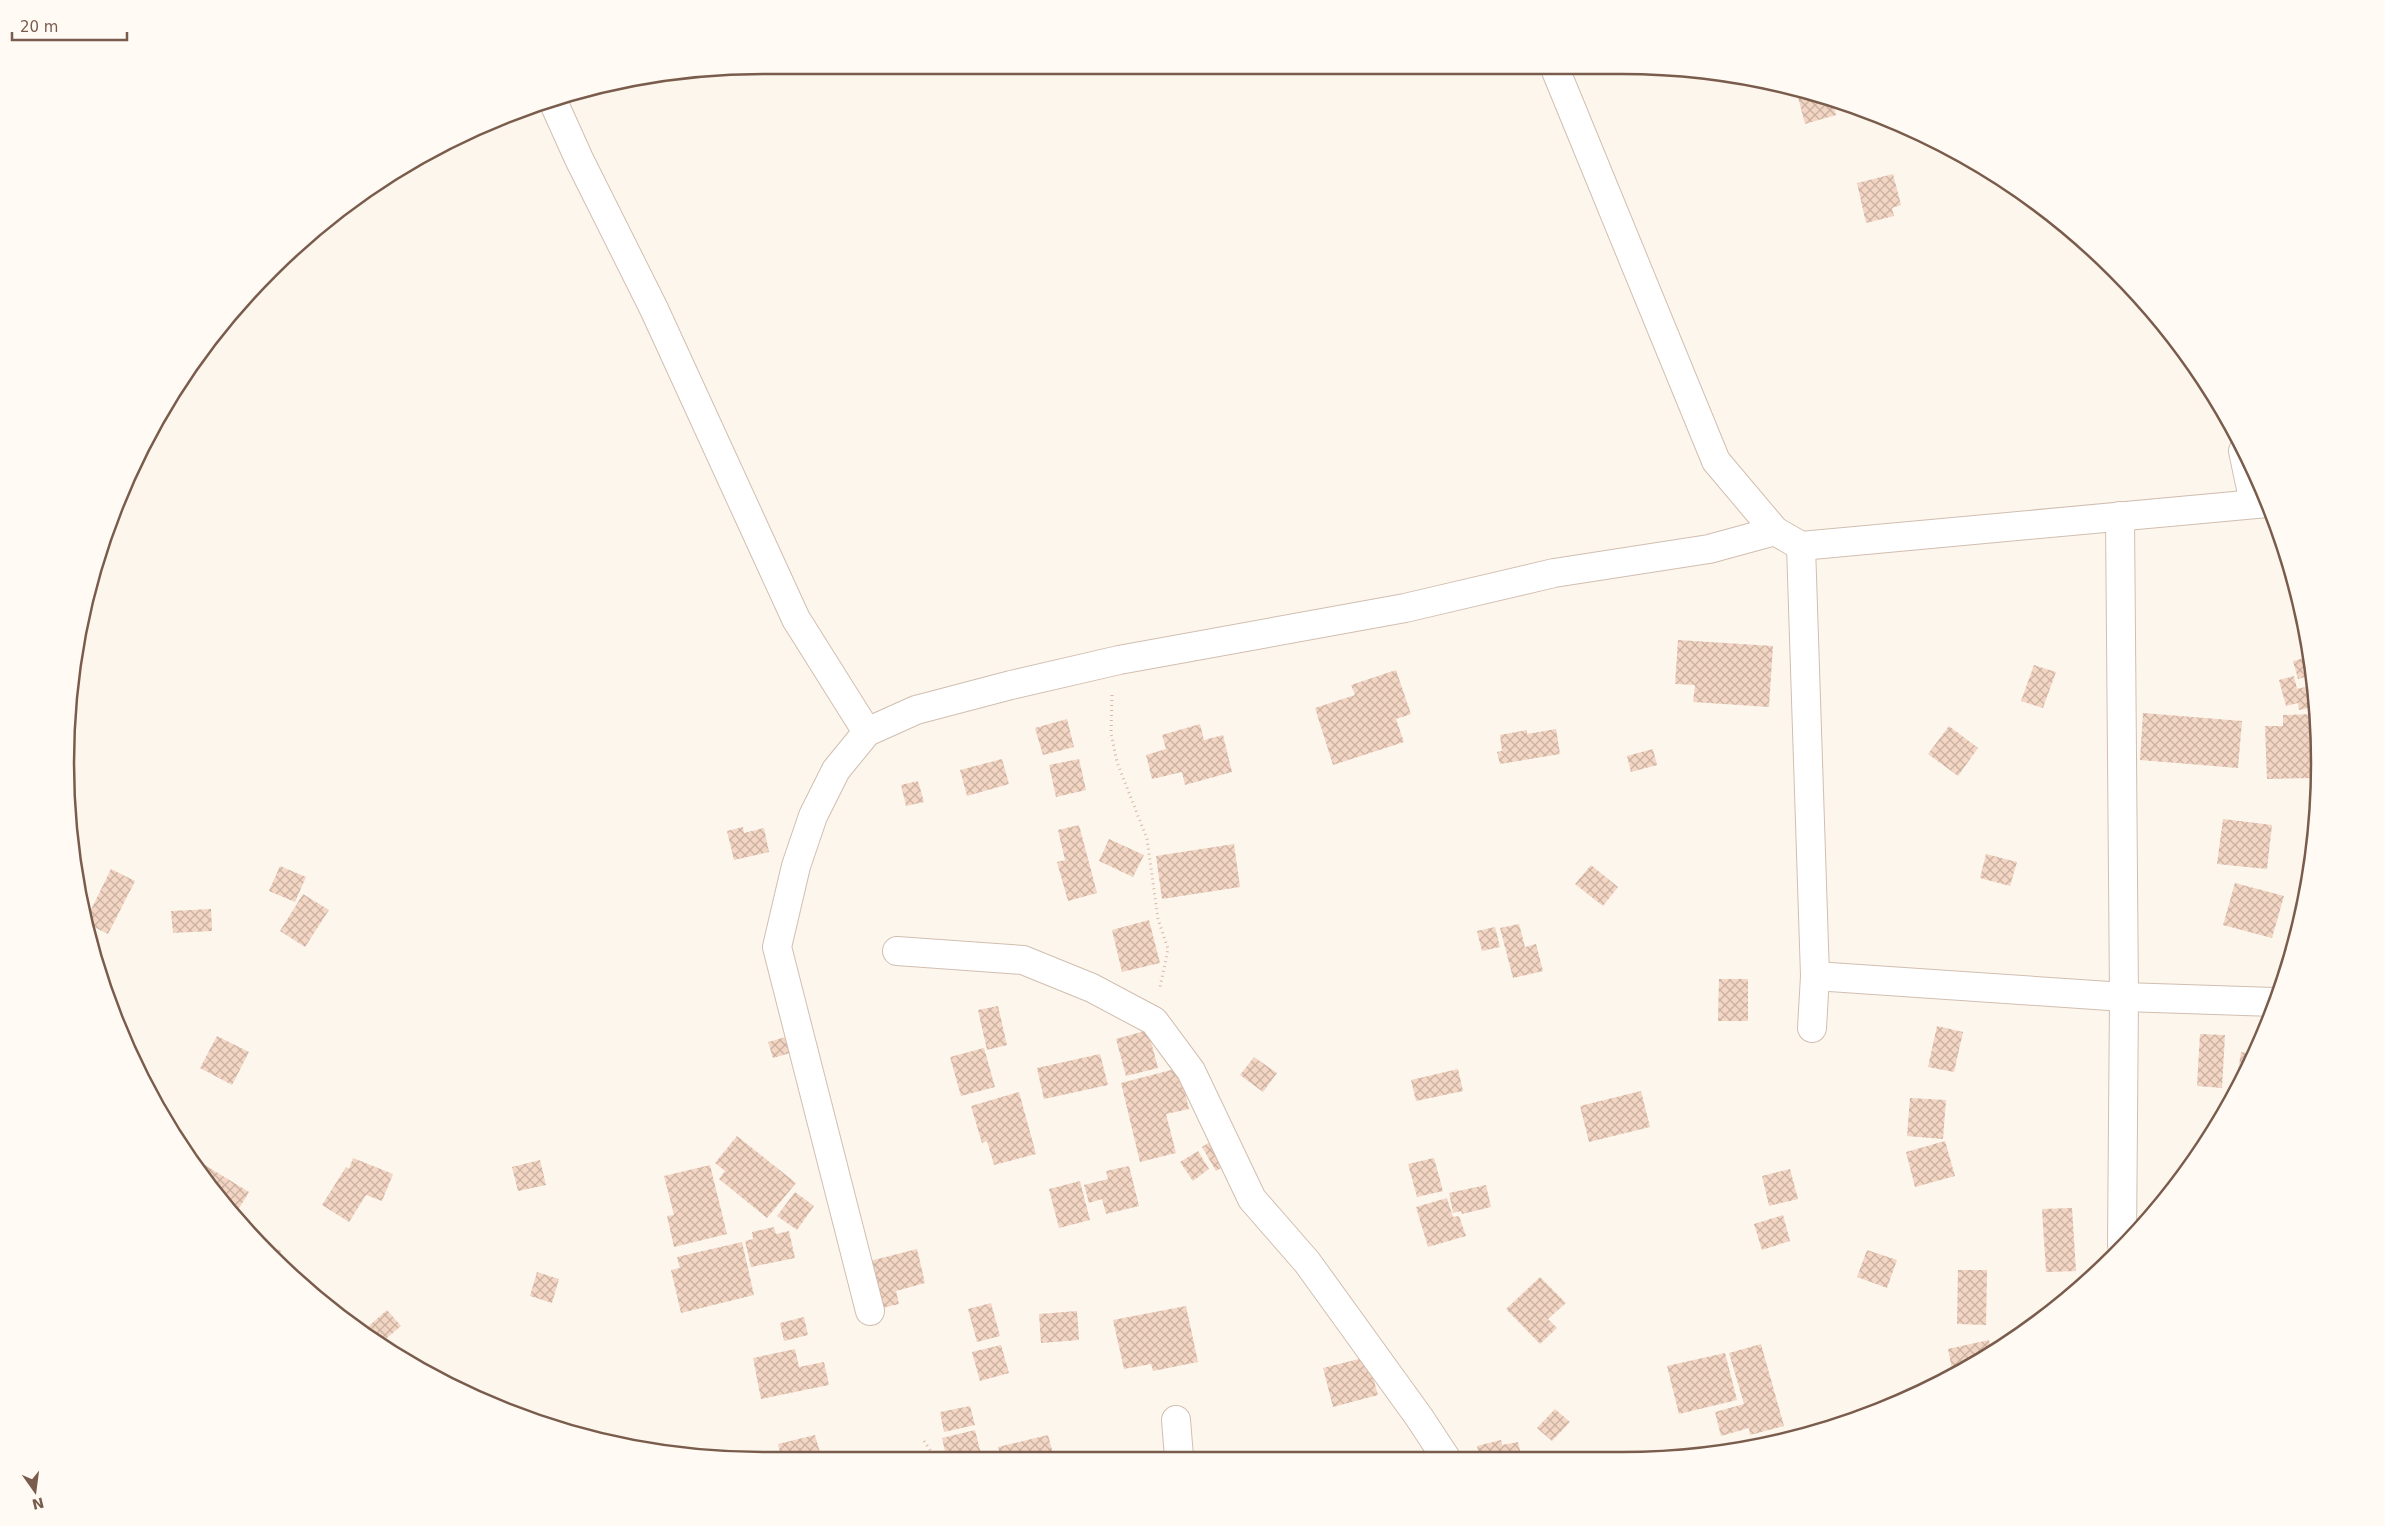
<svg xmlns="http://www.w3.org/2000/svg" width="2385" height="1526" font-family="'DejaVu Sans',sans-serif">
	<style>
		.building { fill: url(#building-cross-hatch) }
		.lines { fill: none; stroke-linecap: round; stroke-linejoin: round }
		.minor-casing { stroke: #d1beb0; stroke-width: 30 }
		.path { stroke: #d9b8a5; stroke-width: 3; stroke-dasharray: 1 4; stroke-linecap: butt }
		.minor { stroke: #fff; stroke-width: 28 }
		.rim { fill: none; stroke: #7a5c4d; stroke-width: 2.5 }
	</style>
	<defs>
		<pattern id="building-cross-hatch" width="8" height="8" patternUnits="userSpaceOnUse" patternTransform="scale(1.25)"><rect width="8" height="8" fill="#f3d5c3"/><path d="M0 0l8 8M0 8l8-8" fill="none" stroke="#cab0a1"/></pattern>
	</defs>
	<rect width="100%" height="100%" fill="#fdf6ec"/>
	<!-- building -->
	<g class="building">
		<polygon points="1797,93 1833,103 1836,115 1805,124"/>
		<polygon points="1893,174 1901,205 1892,208 1894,216 1866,223 1857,183"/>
		<polygon points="1678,640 1773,646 1769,707 1693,702 1695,685 1675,684"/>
		<polygon points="2310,654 2314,672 2314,685 2311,686 2309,676 2298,679 2293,661 2305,658 2304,655"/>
		<polygon points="2034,665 2056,672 2043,708 2021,701"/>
		<polygon points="1396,670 1411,714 1396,719 1404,742 1333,765 1315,708 1355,695 1351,685"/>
		<polygon points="2294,676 2297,689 2309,686 2314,707 2299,710 2298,703 2286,706 2279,680"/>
		<polygon points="2143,713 2242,721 2238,768 2140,760"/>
		<polygon points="2315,714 2317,778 2267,779 2265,726 2283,726 2283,715"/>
		<polygon points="1067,719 1074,747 1043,755 1035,728"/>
		<polygon points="1200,724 1204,740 1223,735 1232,772 1185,785 1182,772 1152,779 1146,755 1166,749 1162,735"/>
		<polygon points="1949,726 1978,748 1958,776 1928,754"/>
		<polygon points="1556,729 1560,754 1500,764 1497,752 1502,751 1500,735 1527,730 1527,734"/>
		<polygon points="1653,749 1657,765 1631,772 1627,756"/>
		<polygon points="1002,759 1009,784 967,796 960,770"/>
		<polygon points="1079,759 1086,790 1056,797 1049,765"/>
		<polygon points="918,781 924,802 906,806 901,785"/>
		<polygon points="2223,819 2272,825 2267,869 2217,864"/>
		<polygon points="1079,825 1097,893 1068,901 1057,862 1065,860 1058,830"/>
		<polygon points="743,827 744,833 764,828 769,852 734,860 727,831"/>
		<polygon points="1109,839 1144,855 1133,877 1099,861"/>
		<polygon points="1234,844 1240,887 1162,899 1156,856"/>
		<polygon points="1986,854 2017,862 2010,886 1980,878"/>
		<polygon points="1591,865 1618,887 1603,906 1575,884"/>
		<polygon points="280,866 306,877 295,902 269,891"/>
		<polygon points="111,869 135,881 108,934 86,923 86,920"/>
		<polygon points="2235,883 2284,896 2272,938 2223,925"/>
		<polygon points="303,894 329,910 305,947 280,931"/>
		<polygon points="211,909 212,931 173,933 171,911"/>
		<polygon points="2296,914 2301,915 2294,949 2286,946"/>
		<polygon points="1149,920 1160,963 1122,972 1112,930"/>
		<polygon points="1519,924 1525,947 1536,944 1543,971 1513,978 1500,928"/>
		<polygon points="1495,927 1500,947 1482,951 1477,931"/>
		<polygon points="1719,979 1748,979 1748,1021 1718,1021"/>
		<polygon points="998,1006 1007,1045 987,1050 978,1010"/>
		<polygon points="1937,1026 1963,1032 1954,1072 1928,1067"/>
		<polygon points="1148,1030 1158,1068 1126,1076 1116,1039"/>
		<polygon points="2200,1034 2225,1035 2222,1088 2197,1086"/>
		<polygon points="2255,1035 2261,1036 2248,1072 2244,1079 2237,1078 2241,1052 2252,1054"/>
		<polygon points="217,1036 249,1052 232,1085 200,1068"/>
		<polygon points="786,1037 790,1053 773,1058 768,1042"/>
		<polygon points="984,1048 995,1087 961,1096 950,1057"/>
		<polygon points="1100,1054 1108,1085 1044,1099 1037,1068"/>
		<polygon points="1254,1057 1277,1073 1263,1092 1240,1075"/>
		<polygon points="1179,1068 1189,1109 1166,1114 1176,1153 1140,1162 1121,1083"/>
		<polygon points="1458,1069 1463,1091 1416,1101 1411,1080"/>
		<polygon points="1641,1091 1650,1127 1589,1142 1580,1106"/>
		<polygon points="1019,1092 1036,1154 994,1165 987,1141 982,1143 971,1106"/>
		<polygon points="1910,1098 1946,1100 1943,1139 1907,1136"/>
		<polygon points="737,1136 796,1183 767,1218 719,1179 725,1171 715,1163"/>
		<polygon points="1220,1136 1235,1160 1216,1171 1202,1147"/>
		<polygon points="1945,1141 1955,1176 1915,1187 1906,1152"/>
		<polygon points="1198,1151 1209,1169 1193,1181 1180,1162"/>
		<polygon points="353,1158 393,1174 382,1201 366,1195 349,1222 322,1205 346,1167 349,1169"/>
		<polygon points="1434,1158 1443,1191 1417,1197 1408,1164"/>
		<polygon points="540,1160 546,1185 518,1191 512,1167"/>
		<polygon points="200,1162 249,1192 235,1215 197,1168"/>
		<polygon points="710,1165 727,1234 674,1247 667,1216 674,1215 664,1176"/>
		<polygon points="1129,1166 1139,1206 1106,1214 1102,1199 1089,1203 1084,1185 1108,1179 1106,1171"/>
		<polygon points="1790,1169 1798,1199 1769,1206 1762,1176"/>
		<polygon points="1080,1181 1090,1220 1059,1228 1049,1189"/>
		<polygon points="1486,1185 1491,1207 1462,1214 1461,1211 1453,1213 1449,1193"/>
		<polygon points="795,1192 814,1206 797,1230 777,1216"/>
		<polygon points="1447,1198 1453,1217 1459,1216 1466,1236 1428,1247 1416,1207"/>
		<polygon points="2072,1208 2076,1271 2046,1272 2042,1209"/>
		<polygon points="1783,1215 1790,1241 1762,1250 1754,1224"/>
		<polygon points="774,1227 776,1234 789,1231 795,1258 751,1267 745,1241 753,1239 752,1232"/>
		<polygon points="255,1239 281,1251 276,1262 269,1256"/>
		<polygon points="742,1242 754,1295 681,1313 671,1270 680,1268 677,1257"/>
		<polygon points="917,1249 925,1283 896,1291 899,1304 882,1308 870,1261"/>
		<polygon points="1867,1250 1897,1260 1887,1288 1857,1277"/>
		<polygon points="1958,1270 1987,1270 1986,1325 1957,1324"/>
		<polygon points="537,1272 559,1279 552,1303 530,1296"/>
		<polygon points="1540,1277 1566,1303 1548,1319 1557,1328 1540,1344 1506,1309"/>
		<polygon points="991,1303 1000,1336 977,1342 968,1309"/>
		<polygon points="1186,1306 1198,1362 1153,1371 1151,1364 1124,1369 1113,1320"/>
		<polygon points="387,1310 401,1326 382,1342 363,1331"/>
		<polygon points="1077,1311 1079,1340 1041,1343 1039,1314"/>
		<polygon points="804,1317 808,1335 784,1341 780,1323"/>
		<polygon points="1989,1340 1991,1349 1953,1374 1948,1349"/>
		<polygon points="1761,1344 1784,1426 1750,1435 1749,1428 1721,1436 1715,1412 1744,1404 1729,1353"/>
		<polygon points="1001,1345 1009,1373 980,1381 972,1352"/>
		<polygon points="795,1349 799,1367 824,1362 829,1385 761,1399 753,1358"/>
		<polygon points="1725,1353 1737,1400 1679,1414 1667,1366"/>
		<polygon points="1379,1354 1385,1378 1374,1381 1378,1395 1333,1407 1323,1368"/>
		<polygon points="970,1406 975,1425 944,1432 940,1412"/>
		<polygon points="1555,1409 1570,1422 1552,1441 1537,1428"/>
		<polygon points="975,1430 981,1454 969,1456 946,1456 942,1438"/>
		<polygon points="815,1435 821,1456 781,1456 778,1444"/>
		<polygon points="1048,1435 1054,1457 1001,1457 998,1447"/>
		<polygon points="1501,1440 1502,1445 1518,1442 1522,1459 1480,1459 1477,1446"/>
	</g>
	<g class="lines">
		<defs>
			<g id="minor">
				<polyline points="1556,71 1716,461 1775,531 1801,546 2267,503"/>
				<polyline points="552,99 579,159 654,309 796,619 867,732"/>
				<polyline points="2243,451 2254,503"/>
				<polyline points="2120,516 2124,997 2122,1245"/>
				<polyline points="1801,546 1815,976 1812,1028"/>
				<polyline points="897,951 1023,960 1092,988 1154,1021 1191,1071 1252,1199 1307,1262 1419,1417 1446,1458"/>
				<polyline points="1815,976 2124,997 2274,1002"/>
				<polyline points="870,1311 777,947 796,866 813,816 836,770 867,732 916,710 1011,685 1119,660 1405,608 1554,573 1709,549 1775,531"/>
				<polyline points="1176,1420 1179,1457"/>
			</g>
		</defs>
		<!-- minor casing -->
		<use href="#minor" class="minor-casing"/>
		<!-- path -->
		<g class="path">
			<polyline points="1112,695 1111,733 1117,762 1147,839 1158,919 1168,949 1160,987"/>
			<polyline points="924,1441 934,1456"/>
		</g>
		<!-- minor -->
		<use href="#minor" class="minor"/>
	</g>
	<!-- crop -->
	<path d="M0 0H2385V1526H0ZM763 74H1622A689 689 0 0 1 2311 763V763A689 689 0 0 1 1622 1452H763A689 689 0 0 1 74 763V763A689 689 0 0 1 763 74Z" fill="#fffaf3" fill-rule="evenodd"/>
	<path class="rim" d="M763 74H1622A689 689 0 0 1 2311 763V763A689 689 0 0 1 1622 1452H763A689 689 0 0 1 74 763V763A689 689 0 0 1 763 74Z"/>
	<!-- north arrow -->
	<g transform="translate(35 1491) rotate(166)" stroke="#fffaf3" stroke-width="4" paint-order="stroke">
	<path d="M0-4L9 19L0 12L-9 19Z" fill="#7a5c4d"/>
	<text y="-8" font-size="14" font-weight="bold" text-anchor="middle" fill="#7a5c4d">N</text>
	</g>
	<!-- scale -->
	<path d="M12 32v8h115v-8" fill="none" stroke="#7a5c4d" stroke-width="2.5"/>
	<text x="20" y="32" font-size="15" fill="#7a5c4d" stroke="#fffaf3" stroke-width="4" paint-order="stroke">20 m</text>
</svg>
